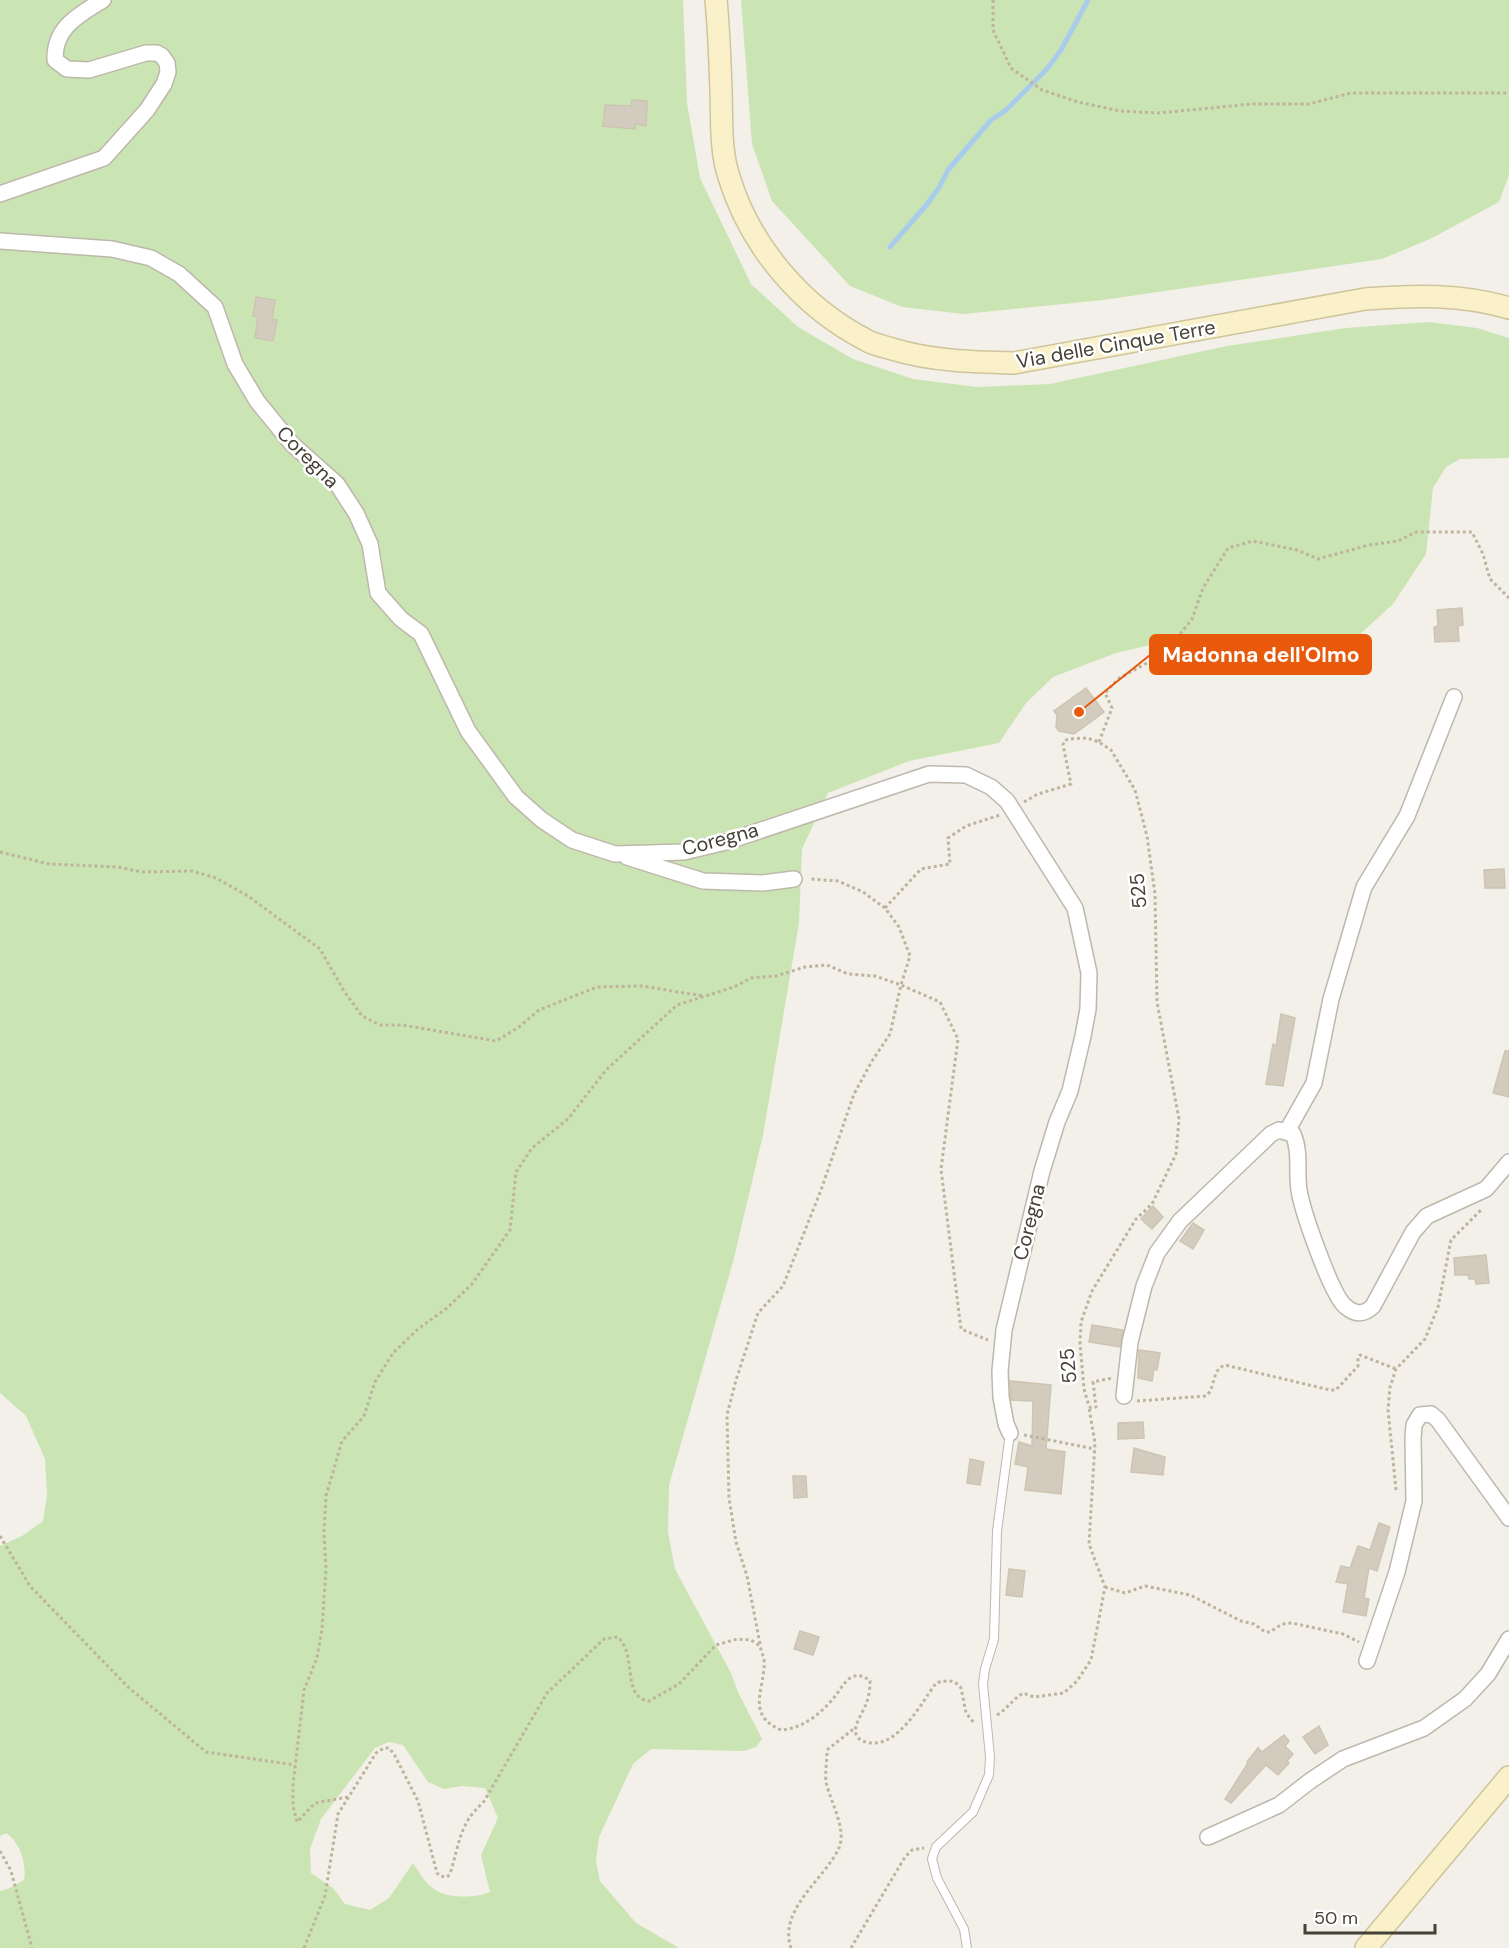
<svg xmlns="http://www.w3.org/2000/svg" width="1509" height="1948" font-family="'DM Sans',sans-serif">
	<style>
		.green { fill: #cbe4b4; fill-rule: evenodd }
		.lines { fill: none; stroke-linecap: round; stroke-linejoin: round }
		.stream { stroke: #a9cceb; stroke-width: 5 }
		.building { fill: #d3ccbe; stroke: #cdc4b2; stroke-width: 1.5 }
		.service-casing { stroke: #bdb8ab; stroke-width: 10 }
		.minor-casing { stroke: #bdb8ab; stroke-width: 18 }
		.secondary-casing { stroke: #cfc49b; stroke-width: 24 }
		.path { stroke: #beb49d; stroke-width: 3; stroke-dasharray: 3 3; stroke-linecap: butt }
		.service { stroke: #fff; stroke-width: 8 }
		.minor { stroke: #fff; stroke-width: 15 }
		.secondary { stroke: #faf1ca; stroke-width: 21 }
		.labels { text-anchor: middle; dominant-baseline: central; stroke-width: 5; stroke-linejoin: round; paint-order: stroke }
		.street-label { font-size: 20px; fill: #454137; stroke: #fff }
		.leader { fill: none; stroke: #e8590c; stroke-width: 2 }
		.callout-dot { fill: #e8590c; stroke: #fff; stroke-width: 2 }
		.callout { fill: #e8590c; stroke: #e8590c; stroke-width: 2 }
		.callout-label { font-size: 21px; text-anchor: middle; font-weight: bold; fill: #fff }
	</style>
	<rect width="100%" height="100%" fill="#f2f0e8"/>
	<!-- green -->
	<g class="green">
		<path d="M0,0H683L687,103L700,178L751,284L798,327L853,359L913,379L977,387L1050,384L1227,346L1346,328L1428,322L1477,328L1509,338V458L1460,459L1446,467L1433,488L1426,554L1393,604L1357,637L1300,651L1180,638L1116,653L1053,677L1026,703L999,743L909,761L828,793L802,849L799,923L763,1135L733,1262L669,1485L668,1532L675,1569L731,1673L738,1692L762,1739L756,1747L744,1751L651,1749L633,1764L599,1837L596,1861L600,1881L636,1923L679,1948H0V1891L10,1888L24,1880C27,1864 20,1842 6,1833L0,1836V1546L22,1536L43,1521L47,1495L45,1459L26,1416L0,1393ZM389,1742L403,1745L428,1782L444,1789L462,1786L485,1788L498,1818L481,1855L490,1892C473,1899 444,1899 430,1886C423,1880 418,1870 413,1863L389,1898L370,1910L345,1904L333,1888L311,1873L310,1849L321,1819L375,1748Z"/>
		<polygon points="741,0 1509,0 1509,175 1499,202 1430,239 1382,259 1103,300 964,314 902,307 850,286 772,201 752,144"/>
	</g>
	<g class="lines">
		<!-- stream -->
		<polyline class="stream" points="890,247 928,203 940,186 948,170 991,120 1005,111 1047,69 1061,50 1088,0"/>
	</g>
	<!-- building -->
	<g class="building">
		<polygon points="632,100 647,101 646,126 636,124 635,129 603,126 605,105 631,106"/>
		<polygon points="256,297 275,300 272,319 277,320 273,341 255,338 258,317 253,316"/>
		<polygon points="1462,608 1463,625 1458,626 1459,641 1435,642 1434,627 1438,626 1437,610"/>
		<polygon points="1086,688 1104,712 1074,734 1059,731 1056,727 1057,715 1054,711"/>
		<polygon points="1504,869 1505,888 1485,888 1484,870"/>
		<polygon points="1281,1014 1295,1018 1283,1086 1266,1084 1273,1044 1276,1046"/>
		<polygon points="1505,1051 1509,1051 1509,1097 1493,1093"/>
		<polygon points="1153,1206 1163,1217 1152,1229 1141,1219"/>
		<polygon points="1193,1223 1204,1230 1193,1249 1180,1241"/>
		<polygon points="1486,1255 1489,1283 1476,1284 1475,1279 1469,1279 1468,1275 1455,1275 1454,1258"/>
		<polygon points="1092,1325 1123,1330 1120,1347 1089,1342"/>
		<polygon points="1139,1350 1160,1353 1157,1370 1154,1369 1152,1381 1138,1378"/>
		<polygon points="1010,1381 1051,1385 1046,1449 1065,1452 1061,1494 1025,1490 1028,1467 1015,1464 1019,1442 1032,1446 1033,1401 1011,1400"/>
		<polygon points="1143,1422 1144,1438 1118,1439 1118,1423"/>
		<polygon points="1134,1448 1165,1457 1163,1475 1131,1472"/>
		<polygon points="970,1459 984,1462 980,1485 967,1483"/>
		<polygon points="793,1476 806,1476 807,1497 794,1498"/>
		<polygon points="1379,1523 1390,1527 1377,1571 1369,1568 1364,1598 1369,1599 1366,1616 1343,1612 1348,1584 1336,1582 1341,1566 1350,1568 1358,1546 1370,1550"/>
		<polygon points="1009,1569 1025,1571 1022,1597 1006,1595"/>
		<polygon points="800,1631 819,1637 813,1655 794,1649"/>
		<polygon points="1319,1726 1328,1745 1315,1754 1303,1737"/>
		<polygon points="1284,1735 1289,1741 1285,1746 1293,1754 1287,1761 1289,1763 1278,1775 1266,1765 1231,1803 1225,1799 1248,1763 1247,1762 1258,1748 1262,1752"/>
	</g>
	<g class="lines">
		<defs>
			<polyline id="service" points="967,1948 964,1929 937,1878 932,1859 936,1847 973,1812 989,1775 990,1757 983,1684 985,1669 994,1639 997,1531 1010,1433"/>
			<g id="minor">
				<path d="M0,194L104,158L147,110L164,84L168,72L167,63L162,56L157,53H146L89,70L67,69L55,60C54,28 78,15 103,0"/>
				<polyline points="0,241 112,249 151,258 179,274 215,307 235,364 257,401 292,444 337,484 356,513 370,544 378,593 401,619 421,634 468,731 516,797 542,820 572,840 615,854 684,852 726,842 929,774 966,775 991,787 1007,801 1075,908 1089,973 1088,1009 1083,1036 1070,1091 1057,1122 1042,1171 1004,1330 1000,1371 1001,1397 1006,1424 1010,1433"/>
				<polyline points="627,857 703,881 763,883 794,879"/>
				<polyline points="1287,1131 1314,1083 1331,999 1364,887 1407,816 1454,697"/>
				<path d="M1124,1396L1130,1342L1144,1286L1157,1253L1180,1221L1271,1134L1279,1130L1293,1134C1301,1152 1296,1171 1299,1190C1302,1210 1331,1294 1345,1306C1355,1315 1364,1315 1373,1306L1413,1232L1427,1216L1486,1189L1509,1162"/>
				<polyline points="1367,1661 1397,1572 1414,1501 1413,1438 1414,1425 1420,1415 1431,1414 1438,1420 1509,1518"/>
				<polyline points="1208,1837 1279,1805 1310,1781 1343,1759 1424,1728 1465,1699 1488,1674 1509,1639"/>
			</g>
			<g id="secondary">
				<path d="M716,0C719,30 720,61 721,91C722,119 720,150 729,177C750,246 802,307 866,340C874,345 884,346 892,349C932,361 972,362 1014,363L1365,299C1414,295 1462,294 1509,308"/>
				<polyline points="1366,1948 1509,1777"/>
			</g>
		</defs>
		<!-- service casing -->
		<use href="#service" class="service-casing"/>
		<!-- minor casing -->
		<use href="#minor" class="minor-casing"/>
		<!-- secondary casing -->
		<use href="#secondary" class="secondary-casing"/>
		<!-- path -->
		<g class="path">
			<polyline points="993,0 993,30 1011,68 1042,90 1078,102 1120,111 1159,113 1252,104 1309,104 1351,93 1509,93"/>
			<polyline points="1099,742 1112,708 1105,693 1118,679 1165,653 1192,619 1203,588 1228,548 1253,541 1297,550 1318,559 1369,545 1398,541 1416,532 1472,532 1483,554 1490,579 1509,598"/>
			<polyline points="1024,802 1038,794 1071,784 1063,745 1064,741 1068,739 1087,738 1099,742 1111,750 1135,790 1147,836 1155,894 1157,1002 1179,1119 1176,1154 1152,1204 1136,1219 1092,1291 1081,1322 1080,1344 1084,1389 1089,1406 1091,1408 1096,1407 1093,1382 1112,1378"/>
			<polyline points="0,852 49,864 118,867 142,872 192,871 216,878 248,896 320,949 344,991 362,1016 380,1025 402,1025 496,1041 519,1027 539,1010 597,987 642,986 703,996"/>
			<polyline points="885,908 921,869 950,864 948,838 966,826 1000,815"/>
			<path d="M1137,1401L1206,1396C1216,1388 1211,1370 1225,1365L1330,1390H1336L1358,1366V1357L1360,1355L1396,1369"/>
			<polyline points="1024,1435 1095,1449"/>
			<polyline points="1396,1490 1388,1410 1390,1387 1396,1369 1425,1339 1438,1307 1451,1240 1481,1210"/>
			<polyline points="0,1536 30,1586 128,1687 206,1752 295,1765"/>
			<polyline points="1105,1587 1125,1593 1145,1586 1190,1595 1241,1621 1254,1624 1265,1632 1270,1632 1282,1624 1292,1623 1343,1634 1359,1642"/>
			<polyline points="760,1644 747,1576 736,1542 729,1498 727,1415 736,1380 758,1313 783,1286 821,1190 854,1094 872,1061 890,1034 901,985 910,956 899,927 885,908 863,892 838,881 810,879"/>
			<path d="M997,1715C1008,1708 1012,1700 1023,1693L1034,1697L1064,1693L1077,1681L1091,1660L1105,1587L1089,1544L1095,1443L1089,1408"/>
			<polyline points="348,1797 315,1803 297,1822 293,1806 293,1785 304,1690 317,1658 322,1629 326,1569 324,1533 326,1496 342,1441 364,1416 375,1382 393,1353 418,1329 447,1308 472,1284 510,1230 516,1172 532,1148 568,1119 606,1070 677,1005 734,987 751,978 776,976 805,967 827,965 848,974 875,976 901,985 940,1002 958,1039 941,1169 961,1329 988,1340"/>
			<polyline points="0,1851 11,1871 32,1948"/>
			<path d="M304,1948L325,1896L338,1814L376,1753L384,1748H389L394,1754L418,1801L437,1873L440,1876L447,1877L450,1874C459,1846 459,1823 483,1803L547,1693L604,1639L618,1637C638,1657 621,1697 649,1701L679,1684L716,1645L737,1639L751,1640L760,1646C761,1650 763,1655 764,1660C766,1688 744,1714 781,1730C804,1728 822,1713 836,1695C841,1689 845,1680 852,1677C859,1674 864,1676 870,1681C870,1688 869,1697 866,1704C863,1713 853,1725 856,1734C858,1739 862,1741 866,1742C896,1751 921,1704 936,1683C947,1680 954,1679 961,1688L966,1713L975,1724"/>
			<path d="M791,1948C778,1909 824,1880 839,1848C847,1829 830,1801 826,1782C825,1771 827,1761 827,1750L856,1727"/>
			<polyline points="851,1948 905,1857 912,1850 924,1848"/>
		</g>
		<!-- service -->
		<use href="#service" class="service"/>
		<!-- minor -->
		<use href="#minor" class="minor"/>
		<!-- secondary -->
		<use href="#secondary" class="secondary"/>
	</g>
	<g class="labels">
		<!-- street labels -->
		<g class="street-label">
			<text transform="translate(1116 344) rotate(-10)">Via delle Cinque Terre</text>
			<text transform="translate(308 457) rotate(45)">Coregna</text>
			<text transform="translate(720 839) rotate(-15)">Coregna</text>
			<text transform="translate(1138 891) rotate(-95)">525</text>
			<text transform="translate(1029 1222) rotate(-76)">Coregna</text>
			<text transform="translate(1068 1366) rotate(-95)">525</text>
		</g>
	</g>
	<!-- callouts -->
	<path class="leader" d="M1079 712L1150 655"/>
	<circle class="callout-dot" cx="1079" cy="712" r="6"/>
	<rect class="callout" x="1150" y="635" width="221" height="39" rx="6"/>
	<g class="callout-label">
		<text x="1261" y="662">Madonna dell'Olmo</text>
	</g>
	<!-- scale -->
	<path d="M1305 1924v9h130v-9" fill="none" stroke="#454137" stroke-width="3"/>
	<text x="1314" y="1924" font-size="18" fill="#454137" stroke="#ffffff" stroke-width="4.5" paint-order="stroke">50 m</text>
</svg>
